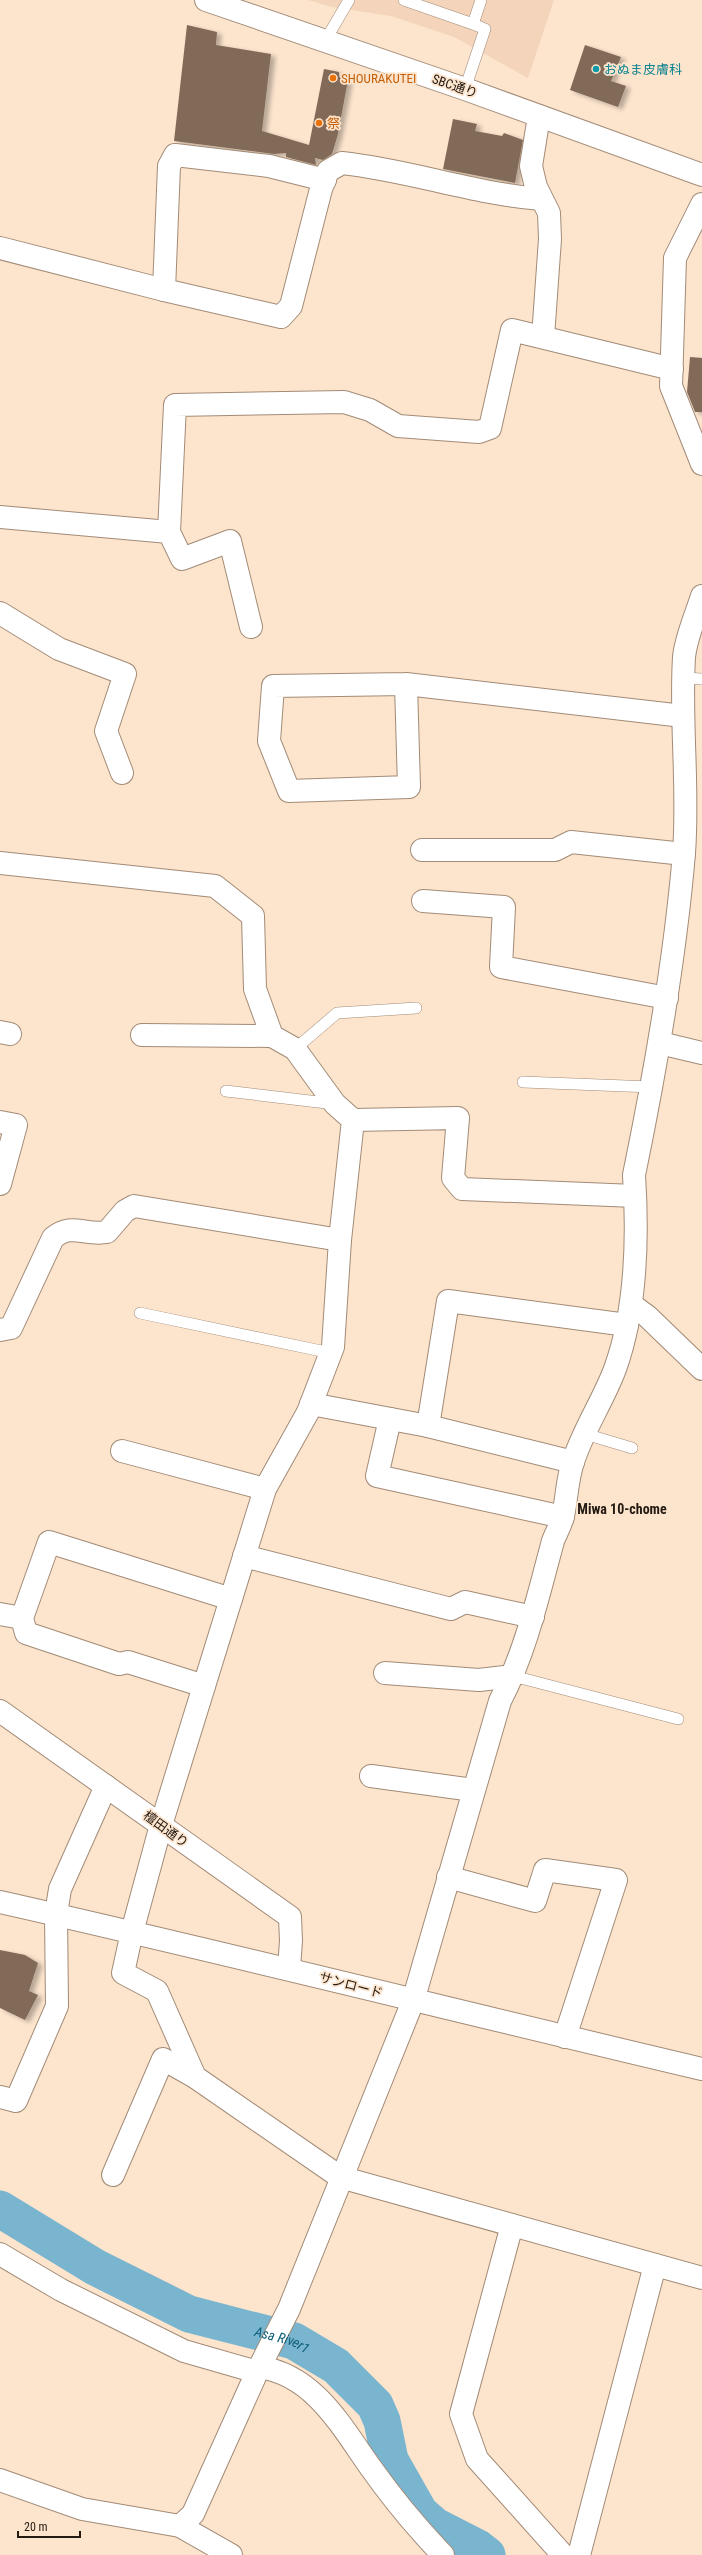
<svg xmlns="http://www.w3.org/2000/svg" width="702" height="2555" font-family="'Roboto Condensed','Noto Sans JP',sans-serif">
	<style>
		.built { fill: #f4d5bb }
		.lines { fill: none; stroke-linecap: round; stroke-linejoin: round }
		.river { stroke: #7ab5cf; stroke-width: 37 }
		.building { fill: #816b58; filter: url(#shadow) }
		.lane-casing { stroke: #a28b77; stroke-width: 12 }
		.street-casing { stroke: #a28b77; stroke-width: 24 }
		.secondary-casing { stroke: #a28b77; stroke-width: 24 }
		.lane { stroke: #fff; stroke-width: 11 }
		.street { stroke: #fff; stroke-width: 22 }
		.secondary { stroke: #fff; stroke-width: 22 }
		.culture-dot { fill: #0f9aa8; stroke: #fce4cd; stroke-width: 1.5 }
		.food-dot { fill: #e8710a; stroke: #fce4cd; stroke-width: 1.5 }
		.labels { text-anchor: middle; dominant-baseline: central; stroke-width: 3.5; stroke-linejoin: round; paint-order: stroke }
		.culture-label { font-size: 13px; fill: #0d838f; stroke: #fce4cd; text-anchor: start }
		.food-label { font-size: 13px; fill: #c56008; stroke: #fce4cd; text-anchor: start }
		.street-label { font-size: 13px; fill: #221911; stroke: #fce4cd }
		.neighbourhood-label { font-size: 14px; font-weight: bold; fill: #221911; stroke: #fce4cd }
		.water-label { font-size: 14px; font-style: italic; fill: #0f5d77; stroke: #fce4cd }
	</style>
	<defs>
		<filter id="shadow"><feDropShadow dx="4.5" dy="2.5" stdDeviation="2" flood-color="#0004"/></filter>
	</defs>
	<rect width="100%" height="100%" fill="#fce4cd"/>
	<!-- built -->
	<polygon class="built" points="308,0 554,0 528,78 454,37 391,16 332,7"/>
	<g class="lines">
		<!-- river -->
		<path class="river" id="s1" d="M0,2209L95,2267L189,2314L294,2341L336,2366L375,2405L382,2421L390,2460L420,2513L435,2526L478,2548L487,2555"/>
	</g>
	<!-- building -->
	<g class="building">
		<polygon points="187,25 217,32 216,45 271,54 262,131 309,145 324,69 339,72 339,77 348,80 338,134 332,154 323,160 315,158 316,165 286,157 286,153 274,154 174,141"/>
		<polygon points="585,45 621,57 611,81 626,86 618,107 570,90"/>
		<polygon points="453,119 477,124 475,131 502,136 504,133 523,140 515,183 443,169"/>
		<polygon points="690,357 702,358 702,412 695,412 687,392"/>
		<polygon points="0,1950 25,1955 38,1963 29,1991 38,1995 25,2020 0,2008"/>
	</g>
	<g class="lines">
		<defs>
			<g id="lane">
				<polyline points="404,0 473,24 481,0"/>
				<polyline points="325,41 349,0"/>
				<polyline points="465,89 485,29 473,24"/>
				<polyline points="685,678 702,679"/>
				<polyline points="295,1049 337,1013 416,1008"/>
				<polyline points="523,1082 652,1087"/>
				<polyline points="226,1091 335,1104"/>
				<polyline points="140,1313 331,1353"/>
				<polyline points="585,1434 632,1448"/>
				<polyline points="513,1676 678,1719"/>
			</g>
			<g id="street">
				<polyline points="539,116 531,166 536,187 549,213 550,239 543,337"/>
				<polyline points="702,204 675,258 671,386 702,464"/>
				<path d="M0,248L164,290L281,317L291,306L321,189L328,171L342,163C409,170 474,194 541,199"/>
				<polyline points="164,290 169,166 175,155 269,166 325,180"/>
				<polyline points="0,517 169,532 182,559 230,541 251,627"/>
				<polyline points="169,532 175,405 344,402 370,410 398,426 479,432 490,428 512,330 672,369"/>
				<polyline points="0,613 59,649 125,674 106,731 122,773"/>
				<polyline points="406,684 409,787 289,791 269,741 273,686 406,684 683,716"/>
				<polyline points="422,850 555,850 571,842 684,854"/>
				<polyline points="0,863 215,886 253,916 255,989 272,1036 295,1049 335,1104 353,1120 340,1240 333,1347 308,1412 265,1489 161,1825 132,1932 123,1973 157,1991 195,2077 340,2177 702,2278"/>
				<polyline points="423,901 504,907 501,967 667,998"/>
				<polyline points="0,1032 10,1034"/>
				<polyline points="142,1035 272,1036"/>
				<polyline points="660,1043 702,1053"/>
				<polyline points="353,1120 458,1118 453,1178 462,1189 635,1196"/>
				<polyline points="0,1122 16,1125 0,1184"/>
				<polyline points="632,1305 647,1316 702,1369"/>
				<path d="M0,1330L11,1328L53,1238C72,1222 84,1236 107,1232L125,1211L134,1206L340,1240"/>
				<polyline points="311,1404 428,1426 573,1462"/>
				<polyline points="390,1419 377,1476 563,1517"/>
				<polyline points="428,1426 448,1301 627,1325"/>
				<polyline points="122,1451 265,1489"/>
				<polyline points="244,1556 451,1609 465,1602 533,1617"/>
				<polyline points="0,1614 22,1618"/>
				<polyline points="385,1673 479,1680 513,1676"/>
				<polyline points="204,1686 128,1662 119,1664 26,1633 22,1618 49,1542 231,1599"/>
				<polyline points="371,1776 473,1790"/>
				<polyline points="448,1877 535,1901 545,1870 616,1880 565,2037"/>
				<polyline points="0,2097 16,2101 57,2006 56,1914 60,1889 106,1786"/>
				<polyline points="113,2175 163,2059 195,2077"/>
				<polyline points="512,2225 461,2414 477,2459 563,2555"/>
				<polyline points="0,2254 61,2290 184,2351 257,2372"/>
				<path d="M260,2367C315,2376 341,2426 371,2468C393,2499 417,2528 443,2555"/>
				<polyline points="0,2480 82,2509 180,2526 231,2555"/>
				<path d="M180,2526L193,2514L257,2372L289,2309L413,2001L500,1701C526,1651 538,1596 553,1541C556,1533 561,1525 563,1516C567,1498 567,1479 573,1462C583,1430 603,1401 615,1369C636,1311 638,1236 634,1175C656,1068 675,961 684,853C689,787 680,722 684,657C686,637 696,615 702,596"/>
				<polyline points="579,2555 655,2265"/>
			</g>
			<g id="secondary">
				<polyline points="206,0 465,89 702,175"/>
				<polyline points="0,1711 290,1917 291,1941 289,1968"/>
				<path d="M0,1902C235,1955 468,2014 702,2069"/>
			</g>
		</defs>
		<!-- lane casing -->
		<use href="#lane" class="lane-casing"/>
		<!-- street casing -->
		<use href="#street" class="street-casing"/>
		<!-- secondary casing -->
		<use href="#secondary" class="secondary-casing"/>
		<!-- lane -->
		<use href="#lane" class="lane"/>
		<!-- street -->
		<use href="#street" class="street"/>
		<!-- secondary -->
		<use href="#secondary" class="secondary"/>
	</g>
	<!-- markers -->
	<circle class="culture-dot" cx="596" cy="69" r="4"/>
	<g class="food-dot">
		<circle cx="333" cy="78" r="4"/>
		<circle cx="319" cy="123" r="4"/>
	</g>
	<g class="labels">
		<!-- culture labels -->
		<g class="culture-label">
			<text x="604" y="69">おぬま皮膚科</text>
		</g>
		<!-- food labels -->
		<g class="food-label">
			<text x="341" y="78">SHOURAKUTEI</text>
			<text x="327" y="123">祭</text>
		</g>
		<!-- street labels -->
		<g class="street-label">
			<text transform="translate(455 86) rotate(19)">SBC通り</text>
			<text transform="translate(166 1829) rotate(36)">檀田通り</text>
			<text transform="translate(351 1985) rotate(15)">サンロード</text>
		</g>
		<!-- neighbourhood labels -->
		<g class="neighbourhood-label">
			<text x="622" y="1509">Miwa 10-chome</text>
		</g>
		<!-- water labels -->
		<g class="water-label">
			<text stroke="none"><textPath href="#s1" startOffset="313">Asa River1</textPath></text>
		</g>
	</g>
	<!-- scale -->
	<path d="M18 2531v6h62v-6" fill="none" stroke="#221911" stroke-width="2"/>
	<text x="24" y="2531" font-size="12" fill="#221911" stroke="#fce4cd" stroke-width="3" paint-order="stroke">20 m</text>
</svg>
